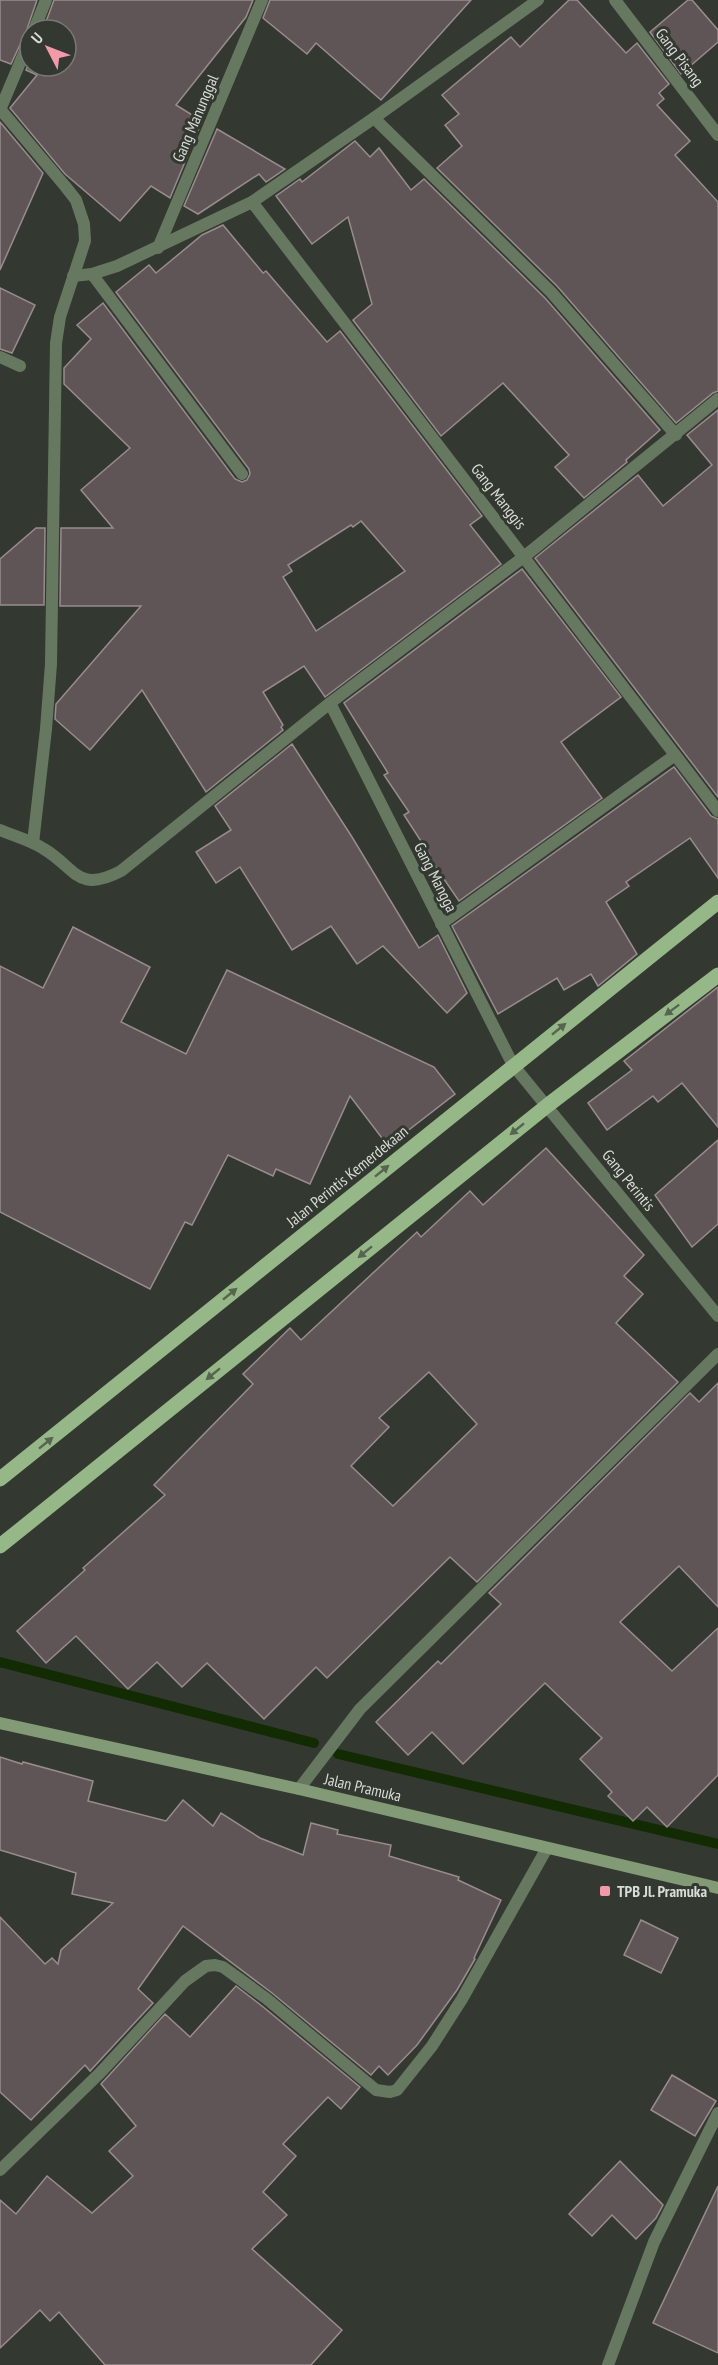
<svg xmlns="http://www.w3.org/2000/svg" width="718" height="2365" font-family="'PT Sans Narrow',sans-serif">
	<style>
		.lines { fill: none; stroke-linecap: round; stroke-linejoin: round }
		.stream { stroke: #122b03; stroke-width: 10 }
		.building { fill: #605556; stroke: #998c8e; stroke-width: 1.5; fill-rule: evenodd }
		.service { stroke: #677860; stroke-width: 12 }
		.minor { stroke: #677860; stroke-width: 12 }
		.secondary { stroke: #829b76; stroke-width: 12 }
		.primary { stroke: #96b787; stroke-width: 15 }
		.oneway { fill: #56654f }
		.poi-dot { fill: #f39aaa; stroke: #333931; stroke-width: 2 }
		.labels { text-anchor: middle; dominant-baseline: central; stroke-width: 6; stroke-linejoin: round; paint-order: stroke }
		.street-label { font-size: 16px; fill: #d8dcd6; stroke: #333931 }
		.poi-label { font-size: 16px; font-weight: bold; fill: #d8dcd6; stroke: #333931; text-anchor: start }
	</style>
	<rect width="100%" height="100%" fill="#333931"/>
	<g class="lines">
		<!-- stream -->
		<g class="stream">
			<polyline points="0,1662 314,1743"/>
			<polyline points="338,1754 718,1844"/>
		</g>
	</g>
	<!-- building -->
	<g class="building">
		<polygon points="0,0 37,0 26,32 11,64 0,60"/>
		<polygon points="54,0 253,0 246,17 176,105 202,121 170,198 151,186 120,221 65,174 10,108 37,75 26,70 30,60 30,66 66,66 66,30 43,30"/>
		<polygon points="270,0 471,0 381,100 316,43 307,54 263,18"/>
		<polygon points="569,0 577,0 626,53 637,43 669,84 659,93 664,99 657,105 690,141 675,155 718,202 718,391 713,393 676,423 557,286 437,168 462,146 445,125 459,114 442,95 511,37 520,47"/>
		<polygon points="688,0 692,0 718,30 718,42 681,74 650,32"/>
		<polygon points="0,122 43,173 0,270"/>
		<polygon points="217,129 285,169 266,182 259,174 198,214 184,206"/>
		<polygon points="355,141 370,157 379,148 411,190 424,179 545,298 660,430 626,460 627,462 584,498 555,467 569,455 503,383 441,436 353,320 372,304 348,217 312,244 276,196 300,179 302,182"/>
		<path d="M223,225L263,273L266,271L327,342L340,331L482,516L470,525L501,564L325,697L304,666L263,692L283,725L281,727L283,730L206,792L142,690L90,750L55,719L56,704L141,606H60L61,528H113L81,490L130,448L64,384V368L91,339L77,325L103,303L235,479L242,482L247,480L250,474L249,469L116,292L149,265L156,273L202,235ZM361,521L405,571L316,631L283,577L292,571L288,565L351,525L353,527Z"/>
		<polygon points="0,288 35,305 12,353 0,349"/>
		<polygon points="718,410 718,797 535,558 638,475 663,506 712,465 687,435"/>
		<polygon points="36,528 45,528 44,605 0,605 0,559"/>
		<polygon points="522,569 621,697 561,742 602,798 459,901 428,856 430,855 404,815 409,812 384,775 388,773 344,703"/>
		<polygon points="292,744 352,837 419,948 438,935 467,993 447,1013 383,946 357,964 331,926 292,950 240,867 216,883 196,852 231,830 215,806"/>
		<polygon points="674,767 711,816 718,819 718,878 690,838 626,882 629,886 606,902 637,954 598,986 591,974 564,990 557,978 498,1014 452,926"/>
		<polygon points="73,927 150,967 121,1022 186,1054 227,970 434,1067 455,1094 388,1146 350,1096 310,1184 276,1169 273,1176 228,1155 192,1225 185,1222 150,1289 0,1212 0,966 43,988"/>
		<polygon points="718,987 718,1127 682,1083 658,1102 653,1096 607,1130 588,1103 632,1070 624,1061"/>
		<polygon points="718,1140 718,1224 692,1247 655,1195"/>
		<path d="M546,1148L644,1255L624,1276L643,1294L616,1323L678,1382L477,1582L450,1557L327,1678L316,1667L264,1719L207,1663L182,1687L157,1662L128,1689L76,1636L46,1663L17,1631L85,1570L83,1568L165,1495L154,1485L253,1384L243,1374L290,1328L301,1340L417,1232L421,1237L470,1191L483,1205ZM429,1372L477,1424L393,1506L351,1466L389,1427L379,1418Z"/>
		<polygon points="718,1383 718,1607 679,1566 620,1622 672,1671 718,1628 718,1775 667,1827 647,1807 633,1821 608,1796 612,1792 580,1759 602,1738 545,1683 463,1764 432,1732 408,1755 376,1722 438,1661 441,1664 501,1604 489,1593 690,1393 699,1402"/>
		<polygon points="0,1757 22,1764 23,1762 93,1781 88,1801 166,1821 183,1800 213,1826 221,1813 260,1838 303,1855 311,1823 338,1830 337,1834 391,1845 389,1856 459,1877 458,1880 501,1900 474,1958 475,1959 457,1990 417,2045 388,2075 379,2066 371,2075 272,1993 183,1926 138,1989 153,2003 90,2071 85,2065 31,2120 0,2092 0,1917 45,1964 52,1958 58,1964 61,1950 113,1903 72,1894 76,1873 0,1850"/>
		<polygon points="641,1920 678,1938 661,1973 624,1955"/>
		<polygon points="236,1986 262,2006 360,2087 341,2109 328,2097 283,2144 296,2156 263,2192 287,2215 252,2249 342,2330 311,2365 105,2365 59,2312 50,2321 40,2310 0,2348 0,2200 16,2214 47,2176 92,2213 133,2176 109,2151 136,2126 101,2084 165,2014 190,2037"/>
		<polygon points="672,2075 716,2101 695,2136 651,2110"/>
		<polygon points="620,2161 663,2205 656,2218 636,2239 612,2215 592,2236 569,2214"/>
		<polygon points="718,2186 718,2353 653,2323"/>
	</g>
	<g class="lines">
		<!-- service -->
		<polyline class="service" points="299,1789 360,1709 718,1354"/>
		<!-- minor -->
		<g class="minor">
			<polyline points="615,0 718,135"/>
			<polyline points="34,30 46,0"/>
			<polyline points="0,109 65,186 76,200 84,224 85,241 60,317 56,343 51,664 46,729 33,843"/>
			<polyline points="0,110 30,39"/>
			<polyline points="374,118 551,292 676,435"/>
			<polyline points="252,202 718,811"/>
			<polyline points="158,248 262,0"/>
			<polyline points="92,274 242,474"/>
			<polyline points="73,276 92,274 117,266 252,202 374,118 538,0"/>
			<polyline points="0,357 20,366"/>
			<polyline points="330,703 513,1065 718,1316"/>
			<path d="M0,830C14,836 30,840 44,849C76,868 77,894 121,871L330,703L525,556L718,399"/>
			<polyline points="441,924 675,755"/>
			<polyline points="0,2170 100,2073 185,1981 206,1966 215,1965 223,1967 267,1999 376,2090 390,2092 397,2090 432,2046 462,1999 547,1848"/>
			<polyline points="608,2365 654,2242 718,2113"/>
		</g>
		<!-- secondary -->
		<polyline class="secondary" points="0,1723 299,1789 718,1888"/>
		<!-- primary -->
		<g class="primary">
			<polyline points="0,1479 718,902"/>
			<polyline points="0,1546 548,1105 718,975"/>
		</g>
	</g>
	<!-- one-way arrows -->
	<defs><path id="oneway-solid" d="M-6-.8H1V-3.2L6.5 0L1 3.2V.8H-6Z" transform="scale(1.5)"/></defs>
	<g class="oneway">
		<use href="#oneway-solid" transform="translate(672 1010) rotate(143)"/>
		<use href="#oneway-solid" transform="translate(559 1029) rotate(-39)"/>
		<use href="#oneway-solid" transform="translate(517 1129) rotate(141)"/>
		<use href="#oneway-solid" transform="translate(382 1171) rotate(-39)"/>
		<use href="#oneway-solid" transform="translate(365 1252) rotate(141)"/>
		<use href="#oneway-solid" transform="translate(230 1294) rotate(-39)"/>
		<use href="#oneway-solid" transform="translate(213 1374) rotate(141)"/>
		<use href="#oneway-solid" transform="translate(46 1443) rotate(-39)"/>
	</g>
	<!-- markers -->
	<rect class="poi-dot" x="599" y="1885" width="12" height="12" rx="3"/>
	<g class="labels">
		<!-- street labels -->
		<g class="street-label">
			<text transform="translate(680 57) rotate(53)">Gang Pisang</text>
			<text transform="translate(195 118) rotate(-67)">Gang Manunggal</text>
			<text transform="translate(499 496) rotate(52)">Gang Manggis</text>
			<text transform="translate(436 877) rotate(63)">Gang Mangga</text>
			<text transform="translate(347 1176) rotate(-39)">Jalan Perintis Kemerdekaan</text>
			<text transform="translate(629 1180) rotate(51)">Gang Perintis</text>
			<text transform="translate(363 1787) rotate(13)">Jalan Pramuka</text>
		</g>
		<!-- poi labels -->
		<g class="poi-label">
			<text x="617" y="1891">TPB Jl. Pramuka</text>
		</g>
	</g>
	<!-- north arrow -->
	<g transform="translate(48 48) rotate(312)"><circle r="28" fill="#333931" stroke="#757a73" stroke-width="1.5"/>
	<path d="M0-4.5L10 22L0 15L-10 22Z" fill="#f39aaa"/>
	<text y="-9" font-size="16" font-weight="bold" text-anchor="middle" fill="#d8dcd6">U</text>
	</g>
</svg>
